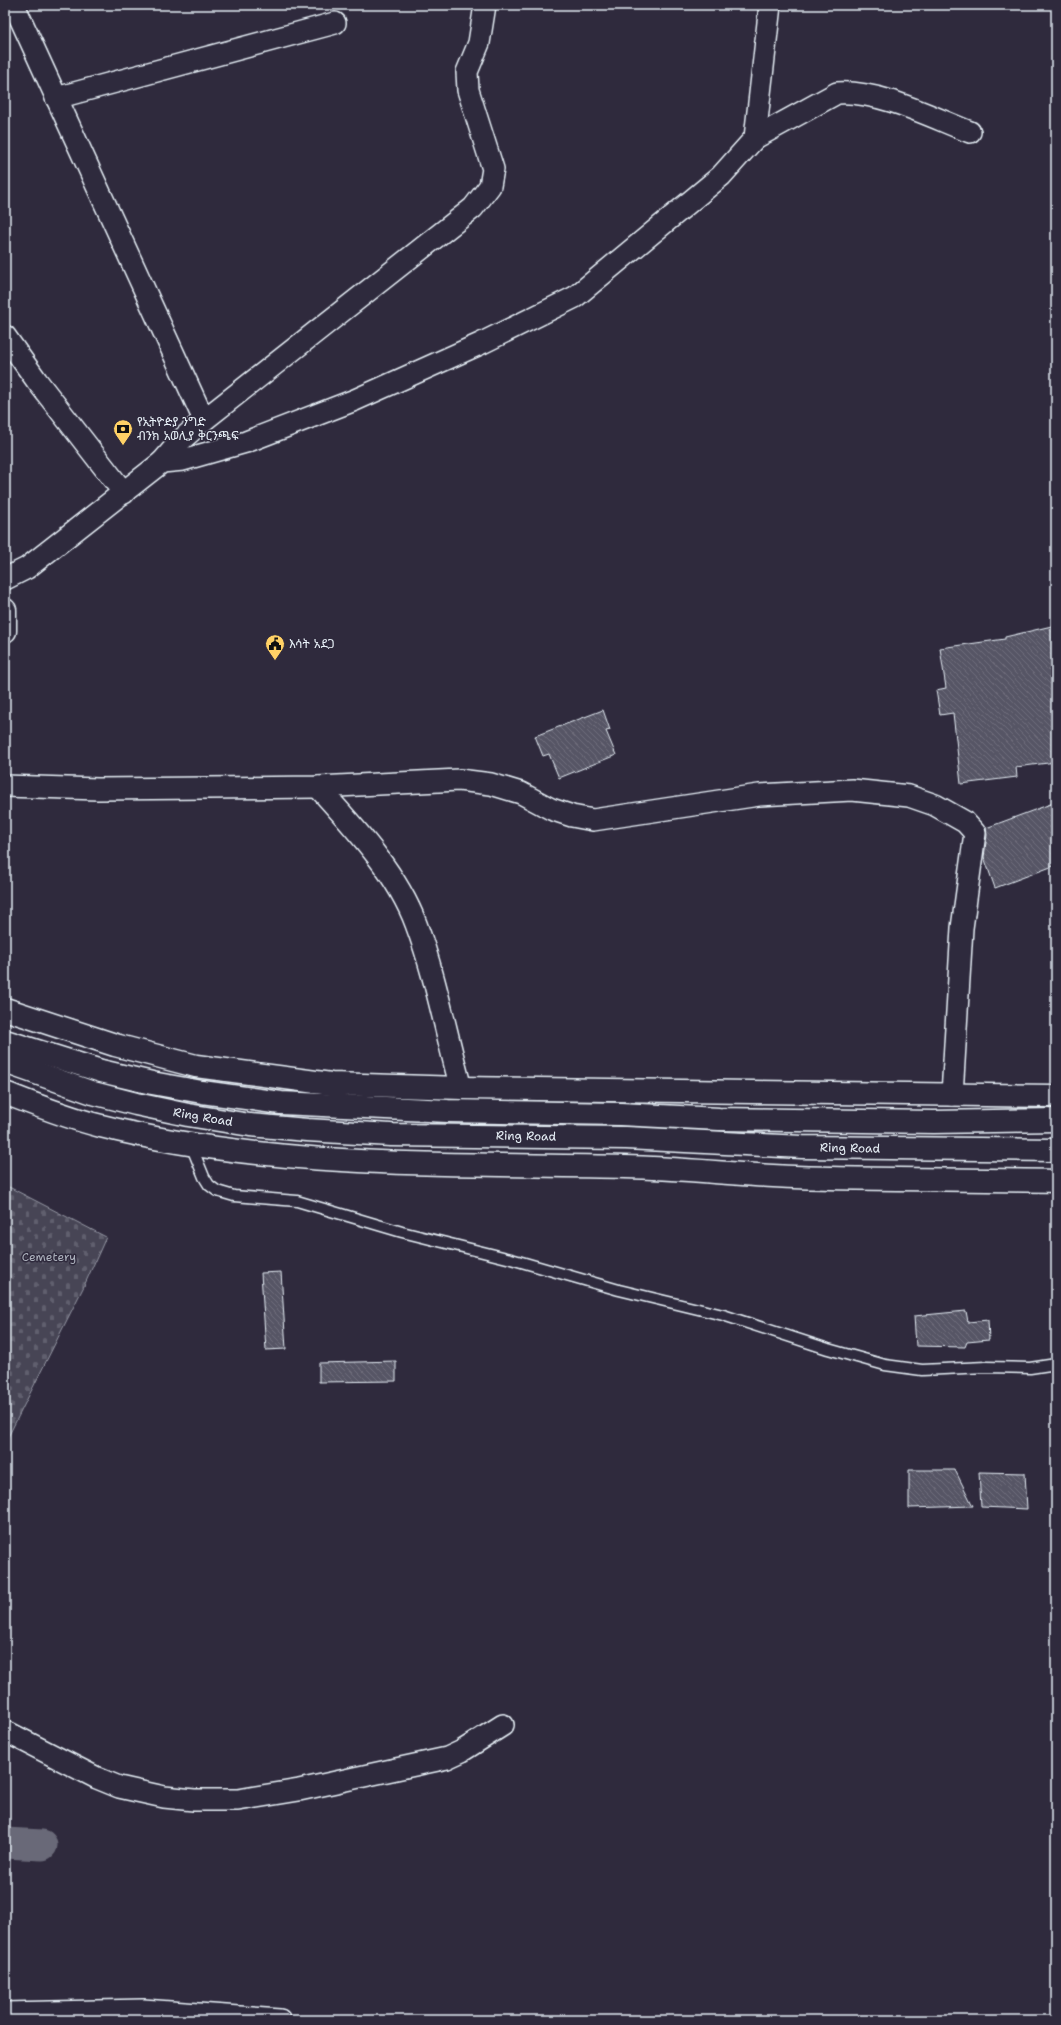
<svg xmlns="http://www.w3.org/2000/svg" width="1061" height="2025" font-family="'Shantell Sans','Noto Sans Ethiopic',sans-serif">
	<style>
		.cemetery { fill: url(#cemetery-stones); stroke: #979aa6 }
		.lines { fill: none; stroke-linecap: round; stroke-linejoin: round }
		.river { stroke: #696978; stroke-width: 31 }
		.building { fill: url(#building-back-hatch); stroke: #e8f1f8 }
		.lane-casing { stroke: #e8f1f8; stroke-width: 13 }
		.street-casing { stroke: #e8f1f8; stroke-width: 24 }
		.secondary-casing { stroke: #e8f1f8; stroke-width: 25 }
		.primary-casing { stroke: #e8f1f8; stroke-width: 25 }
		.highway-casing { stroke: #e8f1f8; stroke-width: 25 }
		.lane { stroke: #2f2a3d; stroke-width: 10 }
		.street { stroke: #2f2a3d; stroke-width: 21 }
		.secondary { stroke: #2f2a3d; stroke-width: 22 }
		.primary { stroke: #2f2a3d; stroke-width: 22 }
		.highway { stroke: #2f2a3d; stroke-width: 22 }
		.labels { text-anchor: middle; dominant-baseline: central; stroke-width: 3; stroke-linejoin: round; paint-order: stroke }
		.poi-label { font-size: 12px; fill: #e8f1f8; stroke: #2f2a3d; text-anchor: start }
		.street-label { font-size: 12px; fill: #e8f1f8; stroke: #2f2a3d }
		.park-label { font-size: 12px; fill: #afb4bf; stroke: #2f2a3d }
	</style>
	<defs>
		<pattern id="cemetery-stones" width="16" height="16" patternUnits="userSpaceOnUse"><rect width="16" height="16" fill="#464455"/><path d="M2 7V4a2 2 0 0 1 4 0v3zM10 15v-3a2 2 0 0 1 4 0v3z" fill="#615f6e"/></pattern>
		<pattern id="building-back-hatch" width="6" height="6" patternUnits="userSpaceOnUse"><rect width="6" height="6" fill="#575565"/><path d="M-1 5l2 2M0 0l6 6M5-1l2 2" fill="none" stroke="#6f6e7c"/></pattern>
	</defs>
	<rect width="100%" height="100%" fill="#2f2a3d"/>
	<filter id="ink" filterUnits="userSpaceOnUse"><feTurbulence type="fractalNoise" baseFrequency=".025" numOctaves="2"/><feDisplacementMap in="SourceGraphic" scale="8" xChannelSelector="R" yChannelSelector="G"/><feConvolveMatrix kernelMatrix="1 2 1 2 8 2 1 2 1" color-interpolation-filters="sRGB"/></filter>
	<g filter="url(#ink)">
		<!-- cemetery -->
		<polygon class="cemetery" points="5,1185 106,1237 84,1286 5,1443"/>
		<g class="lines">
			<!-- river -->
			<polyline class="river" points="5,1843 42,1845"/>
		</g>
		<!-- building -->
		<g class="building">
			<polygon points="1056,625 1056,762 1016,767 1017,777 961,784 953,713 940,715 936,690 946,688 940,648 1005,639 1005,637"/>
			<polygon points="603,710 610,730 606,731 616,755 559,778 549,754 543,756 535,736"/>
			<polygon points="1056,802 1056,865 995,888 984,857 987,835 986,828"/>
			<polygon points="281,1272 286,1349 266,1350 261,1273"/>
			<polygon points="966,1311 968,1322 988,1320 989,1340 967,1342 965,1347 916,1346 914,1316"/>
			<polygon points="396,1361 396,1381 319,1382 319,1363"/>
			<polygon points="909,1470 955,1470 973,1506 909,1508"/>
			<polygon points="979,1472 1025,1473 1027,1509 981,1507"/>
		</g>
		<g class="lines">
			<defs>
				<polyline id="lane" points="191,1145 204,1177 209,1185 217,1191 234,1196 297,1201 402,1232 511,1259 619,1290 723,1315 828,1349 885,1365 922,1370 986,1367 1030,1368 1056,1364"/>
				<g id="street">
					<polyline points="14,5 204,420 180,441 162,462"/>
					<polyline points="56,98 335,23"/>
					<polyline points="755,138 770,5"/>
					<polyline points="5,336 37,381 124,493"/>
					<polyline points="204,420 473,208 490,186 493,169 468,90 467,72 479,43 485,5"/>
					<path d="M5,579L27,568L162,462L183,460L246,442L355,400L482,343L575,297L721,176L755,138L837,93C879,90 931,117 970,132"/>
					<polyline points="5,786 98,789 318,787 459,780 491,784 521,793 551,809 572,816 593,820 759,795 852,790 909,796 935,805 965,822 975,833 962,928 952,1095"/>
					<path d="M318,787C354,827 397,873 416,924C436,977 446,1034 461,1088"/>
					<polyline points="5,1731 97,1778 119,1787 164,1797 194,1800 238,1800 299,1790 447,1758 462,1751 503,1725"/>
					<polyline points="5,2013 143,2010 280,2020"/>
				</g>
				<g id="secondary">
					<polyline points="5,1009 115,1045 196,1066 331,1084 461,1088 1056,1096"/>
					<path d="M5,1093C36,1105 68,1118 101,1126C272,1169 450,1163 625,1167C682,1168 738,1175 795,1177C882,1180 969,1179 1056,1181"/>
				</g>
				<polyline id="primary" points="5,610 5,631"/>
				<g id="highway">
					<polyline points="5,1041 101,1071 152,1083 202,1092 281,1103 448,1111 620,1114 719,1119 934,1122 1056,1120"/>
					<polyline points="5,1062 93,1093 136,1104 188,1115 250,1125 307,1130 391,1135 626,1138 802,1147 1056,1150"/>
				</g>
			</defs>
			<!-- lane casing -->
			<use href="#lane" class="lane-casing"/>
			<!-- street casing -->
			<use href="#street" class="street-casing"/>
			<!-- secondary casing -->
			<use href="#secondary" class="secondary-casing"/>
			<!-- primary casing -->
			<use href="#primary" class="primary-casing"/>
			<!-- highway casing -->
			<use href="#highway" class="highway-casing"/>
			<!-- lane -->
			<use href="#lane" class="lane"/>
			<!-- street -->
			<use href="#street" class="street"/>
			<!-- secondary -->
			<use href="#secondary" class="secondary"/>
			<!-- primary -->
			<use href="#primary" class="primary"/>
			<!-- highway -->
			<use href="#highway" class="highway"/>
		</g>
	</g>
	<!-- icons -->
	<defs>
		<symbol id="bank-pin" viewBox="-11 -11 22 30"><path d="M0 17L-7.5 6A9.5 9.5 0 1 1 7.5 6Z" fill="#ffd166" stroke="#2f2a3d"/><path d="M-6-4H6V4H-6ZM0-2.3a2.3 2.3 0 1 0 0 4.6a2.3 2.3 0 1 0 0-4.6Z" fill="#111"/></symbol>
		<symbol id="civic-pin" viewBox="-11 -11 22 30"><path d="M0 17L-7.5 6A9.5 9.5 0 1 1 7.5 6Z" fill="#ffd166" stroke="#2f2a3d"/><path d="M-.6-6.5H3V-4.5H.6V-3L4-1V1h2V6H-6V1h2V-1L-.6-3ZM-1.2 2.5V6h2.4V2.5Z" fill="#111"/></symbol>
	</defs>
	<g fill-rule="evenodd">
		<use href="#bank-pin" x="112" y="418" width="22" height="30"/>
		<use href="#civic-pin" x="264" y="633" width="22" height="30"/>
	</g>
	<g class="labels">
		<!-- poi labels -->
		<g class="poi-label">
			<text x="137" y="422">የኢትዮዽያ ንግድ<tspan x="137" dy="14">ብንክ አወሊያ ቅርንጫፍ</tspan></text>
			<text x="289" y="644">እሳት አደጋ</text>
		</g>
		<!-- street labels -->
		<g class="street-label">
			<text transform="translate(203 1117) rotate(10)">Ring Road</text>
			<text transform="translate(526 1136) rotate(1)">Ring Road</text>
			<text transform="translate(850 1148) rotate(1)">Ring Road</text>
		</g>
		<!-- park labels -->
		<g class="park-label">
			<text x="49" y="1257">Cemetery</text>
		</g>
	</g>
	<!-- margin -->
	<rect width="1061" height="2025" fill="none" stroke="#2f2a3d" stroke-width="20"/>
	<rect x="10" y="10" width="1041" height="2005" fill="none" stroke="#e8f1f8" stroke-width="1.5" filter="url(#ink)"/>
</svg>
